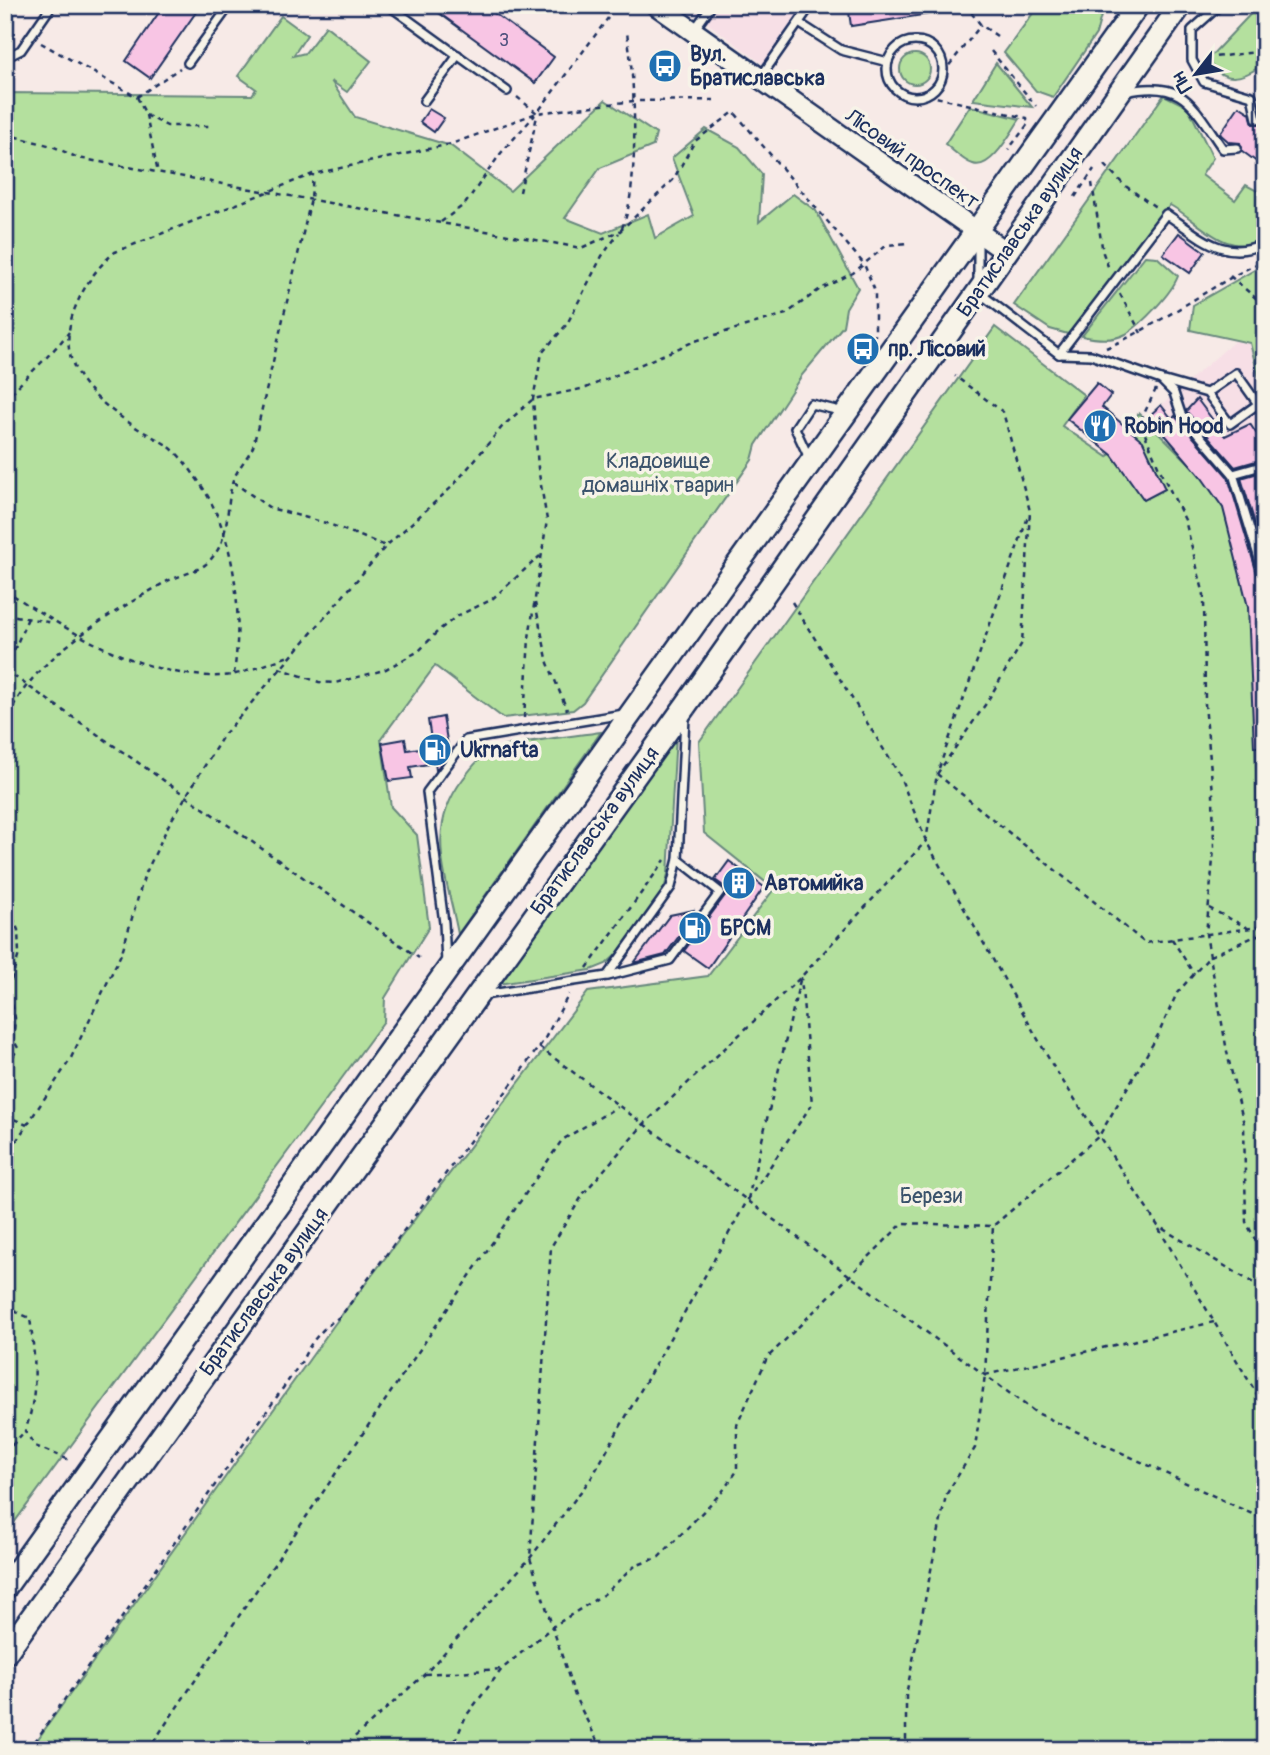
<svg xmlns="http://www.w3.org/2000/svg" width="1270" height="1755" font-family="Pangolin,sans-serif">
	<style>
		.built { fill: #f7dfe6 }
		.green { fill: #b4e09e; stroke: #68887e; stroke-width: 2 }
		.building { fill: #f8c5e4; stroke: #1b2f5e; stroke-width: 2 }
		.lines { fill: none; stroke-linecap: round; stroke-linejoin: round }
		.lane-casing { stroke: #1b2f5e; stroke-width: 12 }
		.secondary-casing { stroke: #1b2f5e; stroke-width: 24 }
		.primary-casing { stroke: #1b2f5e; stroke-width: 26 }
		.path { stroke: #1b2f5e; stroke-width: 2.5; stroke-dasharray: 5 5; stroke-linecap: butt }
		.lane { stroke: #f7f3e8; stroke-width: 7 }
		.secondary { stroke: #f7f3e8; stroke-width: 19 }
		.primary { stroke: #f7f3e8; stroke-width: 21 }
		.labels { text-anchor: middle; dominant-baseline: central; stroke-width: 7; stroke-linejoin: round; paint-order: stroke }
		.number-label { font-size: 18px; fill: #525480 }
		.poi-label { font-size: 21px; font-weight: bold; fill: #1b2f5e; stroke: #f7f3e8; text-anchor: start }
		.street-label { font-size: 21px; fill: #1b2f5e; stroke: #f7f3e8 }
		.park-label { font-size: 21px; fill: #3a526b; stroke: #f7f3e8 }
	</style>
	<rect width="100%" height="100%" fill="#f7eae7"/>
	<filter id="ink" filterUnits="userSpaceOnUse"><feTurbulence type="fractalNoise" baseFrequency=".0143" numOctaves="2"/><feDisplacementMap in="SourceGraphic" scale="14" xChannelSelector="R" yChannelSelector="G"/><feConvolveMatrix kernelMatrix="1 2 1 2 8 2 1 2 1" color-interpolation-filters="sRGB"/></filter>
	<g filter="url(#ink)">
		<!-- built -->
		<g class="built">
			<polygon points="700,5 816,5 771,70 694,13"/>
			<polygon points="1254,324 1265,336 1265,869 1258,869 1202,478 1149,416"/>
		</g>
		<!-- green -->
		<g class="green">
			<polygon points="1039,5 1104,5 1096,34 1053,97 1036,91 1004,53"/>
			<path d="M1259,5H1265V71L1259,67C1239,81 1220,82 1208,59Z"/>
			<polygon points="281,16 307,35 293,56 305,53 326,26 371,61 347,92 331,81 355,117 451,146 510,191 605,100 656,134 653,146 600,168 565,218 603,233 648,214 655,238 694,216 672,158 706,129 739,147 762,174 759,222 793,194 816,211 858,288 846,308 843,326 802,375 756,445 752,460 583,702 573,710 503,718 435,666 381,739 391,807 417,835 429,927 385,998 384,1021 5,1535 5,93 252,95 256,89 238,76"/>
			<circle cx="915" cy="69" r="15"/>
			<polygon points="996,63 1032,107 973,100"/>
			<path d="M1164,95L1188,107L1213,158L1202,175L1235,200L1246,185L1261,193L1265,187V239C1226,259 1202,223 1170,205L1068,334L1050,329L1014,305Z"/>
			<path d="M970,106L1020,119C1011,132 991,171 973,164C963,161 953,150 945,144Z"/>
			<path d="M1145,256L1157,257L1178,276C1172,293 1142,324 1126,334C1113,341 1095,339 1082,336Z"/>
			<polygon points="1265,264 1265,402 1250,343 1190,330 1193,305"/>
			<polygon points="995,327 1084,395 1062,426 1108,457 1139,413 1220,494 1251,603 1260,907 1265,907 1265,1750 30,1750 334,1325 588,992 708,976 774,889 704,833 699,742"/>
			<path d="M601,732L458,934C447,876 424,830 463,779C472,767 480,756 494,750C515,741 575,736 601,732Z"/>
			<polygon points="676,735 668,874 664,890 618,953 606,964 591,970 499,984"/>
		</g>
		<!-- building -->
		<g class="building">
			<polygon points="164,5 201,5 150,78 126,61"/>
			<polygon points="428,5 483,5 554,57 535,83"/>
			<polygon points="848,5 935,5 936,13 851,26"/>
			<polygon points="1239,106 1250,113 1253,124 1265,124 1265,168 1242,151 1240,143 1229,142 1220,134"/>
			<polygon points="429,109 444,118 434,132 420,122"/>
			<polygon points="1179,233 1205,252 1190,273 1163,254"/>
			<polygon points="1097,383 1111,395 1102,407 1143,441 1165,489 1144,500 1112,455 1067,419"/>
			<polygon points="1197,399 1225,436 1250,424 1256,433 1265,429 1265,445 1259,448 1263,459 1235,467 1186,411"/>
			<polygon points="1161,405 1172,419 1175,416 1228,477 1259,580 1265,584 1265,747 1254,747 1248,607 1223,508 1202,478 1149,416"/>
			<polygon points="1265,471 1265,556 1241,478"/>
			<polygon points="443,717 449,752 436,770 435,763 410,767 412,778 389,781 382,743 405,739 407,750 432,746 428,720"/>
			<polygon points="729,861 764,887 708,968 684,951 729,890 715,880"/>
			<polygon points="694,910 694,916 665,955 634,963 670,915"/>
		</g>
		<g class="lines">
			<defs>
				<g id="lane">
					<polyline points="388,5 507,91"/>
					<polyline points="1220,5 1192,30 1192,60 1204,82 1252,96 1257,119"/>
					<polyline points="799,23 841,50 888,62"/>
					<polyline points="694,30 712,5"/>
					<circle cx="915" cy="69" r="28"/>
					<polyline points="5,58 21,50 52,5"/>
					<polyline points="188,63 230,5"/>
					<polyline points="760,78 811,5"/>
					<path d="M1125,92C1185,79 1192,105 1223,149L1237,148"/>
					<polyline points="424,101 458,55"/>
					<polyline points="978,284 978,240"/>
					<polyline points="981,294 1059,354 1091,355 1161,380 1174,393 1181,414 1233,474 1265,578"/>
					<path d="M1059,354L1166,214C1200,236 1223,263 1265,243"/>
					<polyline points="1165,381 1207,393 1230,424 1258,404 1236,373 1207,393"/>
					<polyline points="809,458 795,428 811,404 844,412"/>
					<polyline points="1233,474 1265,465"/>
					<polyline points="446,963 444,923 427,792 466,740 624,714"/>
					<polyline points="608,976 670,960 720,892 678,859"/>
					<polyline points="484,995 607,976 671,887 678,859 685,717"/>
				</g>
				<polyline id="secondary" points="656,5 1005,251"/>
				<g id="primary">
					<polyline points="5,1588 1138,5"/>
					<polyline points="5,1654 686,705 1181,5"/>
				</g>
			</defs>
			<!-- lane casing -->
			<use href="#lane" class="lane-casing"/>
			<!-- secondary casing -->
			<use href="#secondary" class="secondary-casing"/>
			<!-- primary casing -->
			<use href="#primary" class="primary-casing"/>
			<!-- path -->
			<g class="path">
				<polyline points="965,5 981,25 1000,38"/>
				<polyline points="41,43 137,97 180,68"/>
				<polyline points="991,51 1036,106"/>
				<polyline points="1206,58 1265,51"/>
				<polyline points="943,73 981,25"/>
				<polyline points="927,95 1027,118 1028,124 1008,150"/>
				<polyline points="137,97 146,115 158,173"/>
				<polyline points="517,97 537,113 608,18"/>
				<polyline points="146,115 167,126 213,126"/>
				<polyline points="5,134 52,146 78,158 581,248 620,231 673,180 695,141 734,112 864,264 875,291 875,336"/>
				<polyline points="1105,165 1124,185 1157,208"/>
				<polyline points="1092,183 1103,253 1109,269"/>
				<polyline points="520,192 537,116"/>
				<polyline points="1075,197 1094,169"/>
				<polyline points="441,222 465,204 501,153 535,115"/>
				<path d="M622,228C640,188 635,78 627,33"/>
				<polyline points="1230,276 1265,306"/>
				<polyline points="1120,294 1141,333"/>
				<path d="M1106,348C1162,324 1209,286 1265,260"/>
				<polyline points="1156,389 1140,422 1159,468 1185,520 1204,595 1205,704 1213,793 1214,849 1206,934 1228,1057 1244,1124 1246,1222 1265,1258"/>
				<path d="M5,401C25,376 50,357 69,332"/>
				<polyline points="233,482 270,508 326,523 386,546"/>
				<path d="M5,590C68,631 144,679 222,676C243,675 268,663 289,656"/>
				<polyline points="792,602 899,774 926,841 1053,1066 1158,1226 1265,1290"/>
				<polyline points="535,603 548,663 567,710"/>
				<polyline points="5,614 53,623"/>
				<polyline points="279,668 319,682 335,683 384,670 419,651 438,631 457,616 491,600 540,556"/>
				<polyline points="6,669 28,618"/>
				<polyline points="5,670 419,958"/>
				<path d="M234,674C243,609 236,534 197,479C190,469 182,458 173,450C163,441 148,435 137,428C93,399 52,366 75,308C84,286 97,267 115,252L313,174L451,144L537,113L634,101L717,100"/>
				<polyline points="524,718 529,638 547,520 538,468 533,399 542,353 567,324 602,256 619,233"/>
				<path d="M5,725C26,662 107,616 162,584C175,576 195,573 206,564C231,542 225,513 232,484C235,472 247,458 253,447L311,199L313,174"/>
				<polyline points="939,768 1029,514"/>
				<polyline points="937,774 1145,943 1265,926"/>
				<polyline points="5,899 18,930 19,954 9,988 15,1018 13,1039 18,1048 5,1070"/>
				<polyline points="1209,908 1248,928"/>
				<polyline points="1172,939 1194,974"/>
				<polyline points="587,968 665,860"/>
				<polyline points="539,1047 1035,1412 1265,1520"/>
				<polyline points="5,1115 27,1125"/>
				<polyline points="5,1158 70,1060 122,952 144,877 169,824 223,736 386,546 453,486 502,427 533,399 586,388 695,341 786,314 819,290 853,273 887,245 909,243"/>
				<polyline points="748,1199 800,980"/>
				<polyline points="1159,1229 1265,1408"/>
				<path d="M5,1307L30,1318C35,1357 39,1394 25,1431L35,1446L72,1461"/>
				<polyline points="985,1375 1214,1322"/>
				<polyline points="5,1453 25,1431"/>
				<polyline points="425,1674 502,1669"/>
				<path d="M29,1750L302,1361C310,1342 323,1327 341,1316L544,1040L569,994"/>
				<polyline points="148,1750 562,1140 617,1107"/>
				<polyline points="340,1750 425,1674 530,1558 592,1477 747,1201 812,1104 801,977"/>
				<polyline points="451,1750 466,1716 502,1669 552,1627 604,1594 635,1566 659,1557 722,1492 737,1471 737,1425 767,1358 903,1223 993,1226 1099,1136 1158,1035 1177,993 1210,956 1265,932"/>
				<polyline points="602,1750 576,1699 530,1558 551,1247 584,1193 643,1125 801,977 926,841 937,774 985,705 1022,643 1030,511 1003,412 955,376"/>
				<polyline points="906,1750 906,1695 946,1495 975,1448 985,1375 993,1226"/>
			</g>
			<!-- lane -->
			<use href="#lane" class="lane"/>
			<!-- secondary -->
			<use href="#secondary" class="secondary"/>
			<!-- primary -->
			<use href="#primary" class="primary"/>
		</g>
	</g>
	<!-- icons -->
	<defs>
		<symbol id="bus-disc" viewBox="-11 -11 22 22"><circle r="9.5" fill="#1f6fb2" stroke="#f7f3e8"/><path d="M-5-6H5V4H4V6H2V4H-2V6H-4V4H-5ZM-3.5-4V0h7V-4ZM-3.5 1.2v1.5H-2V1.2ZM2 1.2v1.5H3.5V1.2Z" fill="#fff"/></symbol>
		<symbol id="restaurant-disc" viewBox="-11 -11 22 22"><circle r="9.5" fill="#1f6fb2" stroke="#f7f3e8"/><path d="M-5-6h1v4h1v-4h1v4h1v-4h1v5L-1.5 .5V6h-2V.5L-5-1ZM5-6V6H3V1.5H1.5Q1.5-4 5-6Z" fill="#fff"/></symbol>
		<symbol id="fuel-disc" viewBox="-11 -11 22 22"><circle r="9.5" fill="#1f6fb2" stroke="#f7f3e8"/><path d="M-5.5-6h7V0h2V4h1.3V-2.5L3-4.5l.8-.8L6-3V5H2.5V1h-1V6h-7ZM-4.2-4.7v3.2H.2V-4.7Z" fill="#fff"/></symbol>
		<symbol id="building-disc" viewBox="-11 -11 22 22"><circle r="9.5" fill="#1f6fb2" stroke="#f7f3e8"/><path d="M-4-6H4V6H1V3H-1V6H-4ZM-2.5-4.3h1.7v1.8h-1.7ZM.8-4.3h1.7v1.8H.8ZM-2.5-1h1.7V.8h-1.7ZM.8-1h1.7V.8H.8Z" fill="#fff"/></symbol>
	</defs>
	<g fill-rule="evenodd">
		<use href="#bus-disc" x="646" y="47" width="38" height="38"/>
		<use href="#bus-disc" x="844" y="330" width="38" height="38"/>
		<use href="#restaurant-disc" x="1081" y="407" width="38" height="38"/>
		<use href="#fuel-disc" x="416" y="731" width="38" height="38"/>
		<use href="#building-disc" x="720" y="864" width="38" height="38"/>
		<use href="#fuel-disc" x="676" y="909" width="38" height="38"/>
	</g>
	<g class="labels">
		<!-- number labels -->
		<g class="number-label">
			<text x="504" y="40">3</text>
		</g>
		<!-- poi labels -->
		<g class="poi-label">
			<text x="690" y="54">Вул.<tspan x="690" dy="24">Братиславська</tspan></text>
			<text x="888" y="349">пр. Лісовий</text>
			<text x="1124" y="426">Robin Hood</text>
			<text x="460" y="750">Ukrnafta</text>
			<text x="764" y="883">Автомийка</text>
			<text x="720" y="928">БРСМ</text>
		</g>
		<!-- street labels -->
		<g class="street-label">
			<text transform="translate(912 159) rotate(35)">Лісовий проспект</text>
			<text transform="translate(1020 232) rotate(-55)">Братиславська вулиця</text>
			<text transform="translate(595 831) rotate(-54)">Братиславська вулиця</text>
			<text transform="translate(264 1292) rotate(-54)">Братиславська вулиця</text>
		</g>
		<!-- park labels -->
		<g class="park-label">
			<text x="658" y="461">Кладовище<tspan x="658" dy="24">домашніх тварин</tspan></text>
			<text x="931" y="1196">Берези</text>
		</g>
	</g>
	<!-- margin -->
	<rect width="1270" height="1755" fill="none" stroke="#f7f3e8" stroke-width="28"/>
	<rect x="14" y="14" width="1242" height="1727" fill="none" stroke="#1b2f5e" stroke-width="2.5" filter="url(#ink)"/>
	<!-- north arrow -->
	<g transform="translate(1196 74) rotate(239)" stroke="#f7f3e8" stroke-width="5" paint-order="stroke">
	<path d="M0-5L12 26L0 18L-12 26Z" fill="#1b2f5e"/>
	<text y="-10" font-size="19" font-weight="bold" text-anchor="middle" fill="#1b2f5e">Пн</text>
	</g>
</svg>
